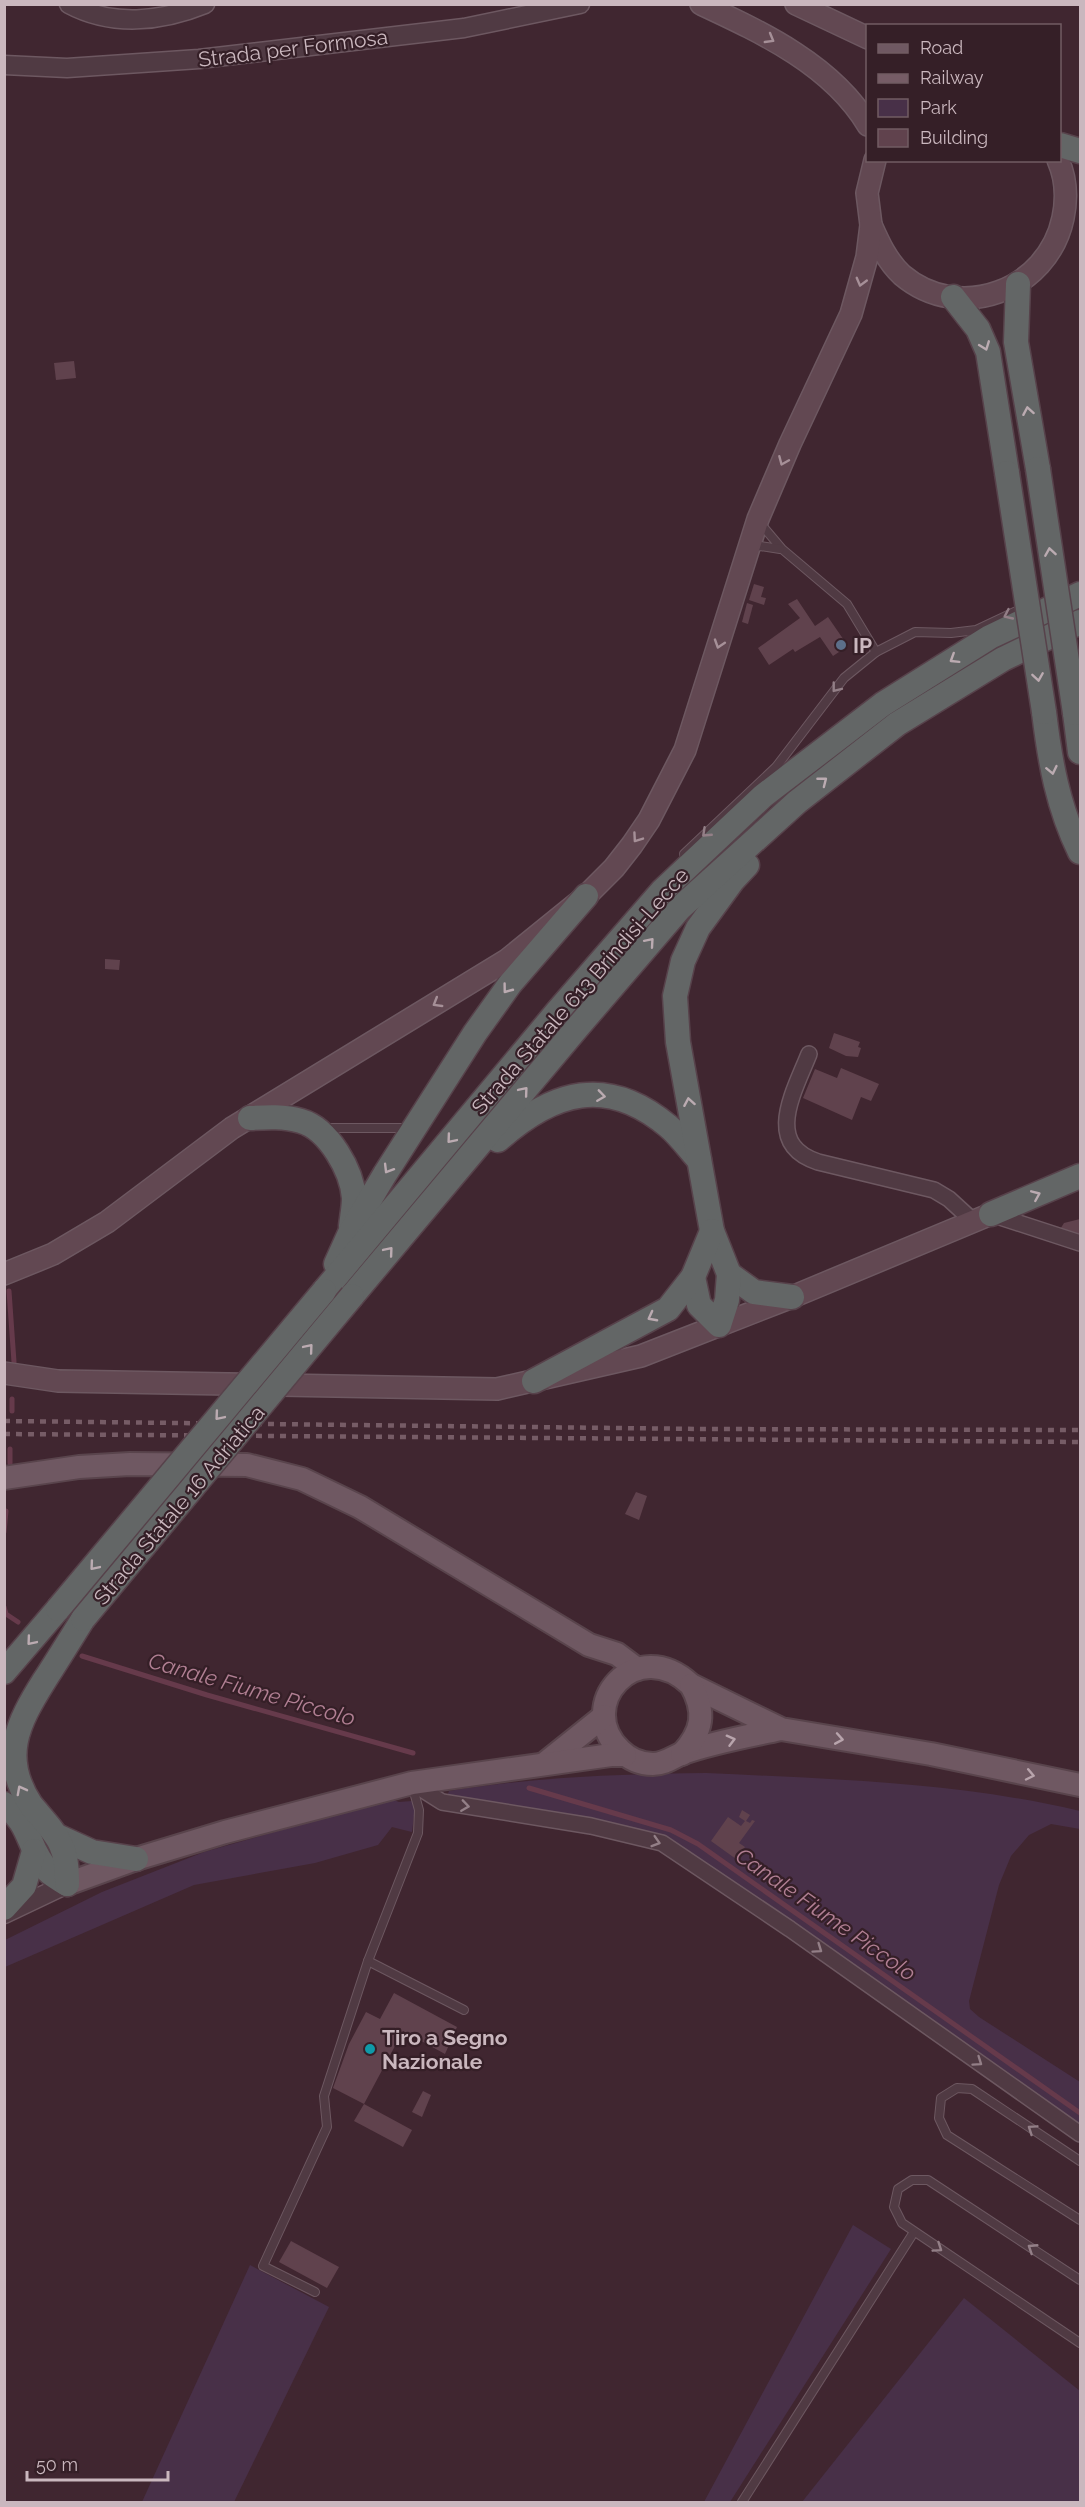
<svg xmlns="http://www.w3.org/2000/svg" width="1085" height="2507" font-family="Raleway,sans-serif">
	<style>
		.green { fill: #483048 }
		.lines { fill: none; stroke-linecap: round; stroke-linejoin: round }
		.stream { stroke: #663a4b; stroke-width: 5 }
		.building { fill: #60424d }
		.service-casing { stroke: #6d5861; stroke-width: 10 }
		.minor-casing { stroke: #6d5861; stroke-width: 18 }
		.tertiary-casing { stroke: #6d5861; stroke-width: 21 }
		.secondary-casing { stroke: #6d5861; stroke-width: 24 }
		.primary-casing { stroke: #59444c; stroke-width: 26 }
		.trunk-casing { stroke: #57424b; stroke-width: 27 }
		.service { stroke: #503a43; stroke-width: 8 }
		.minor { stroke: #503a43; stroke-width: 15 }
		.tertiary { stroke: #503a43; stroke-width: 18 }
		.secondary { stroke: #624852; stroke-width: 21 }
		.primary { stroke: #6f5862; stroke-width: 22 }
		.trunk { stroke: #636666; stroke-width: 24 }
		.rail { stroke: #765c66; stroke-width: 4.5; stroke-dasharray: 6 6; stroke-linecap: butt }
		.trunk-bridge-casing { stroke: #57424b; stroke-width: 27; stroke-linecap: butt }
		.trunk-bridge { stroke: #636666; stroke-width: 24 }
		.oneway { stroke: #a69098 }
		.oneway2 { stroke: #bbabb1 }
		.oneway3 { stroke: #937f87 }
		.oneway4 { stroke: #b8a4ac }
		.service-dot { fill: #5c6f8a; stroke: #351f27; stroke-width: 2 }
		.culture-dot { fill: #0f9aa8; stroke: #351f27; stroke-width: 2 }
		.labels { text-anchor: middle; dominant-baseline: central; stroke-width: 4.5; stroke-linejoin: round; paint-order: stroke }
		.street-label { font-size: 21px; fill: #cab7be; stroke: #351f27 }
		.poi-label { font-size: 21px; font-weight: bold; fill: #cab7be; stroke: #351f27; text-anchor: start }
		.water-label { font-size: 22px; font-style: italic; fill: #b17f93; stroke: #351f27 }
	</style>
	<rect width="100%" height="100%" fill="#402630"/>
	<!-- green -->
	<g class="green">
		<path d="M706,1773C831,1779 958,1782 1080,1811V1829L1051,1824L1029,1835L1011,1856L999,1885L969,2001L970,2009L979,2017L1080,2082V2127L668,1841L450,1798L448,1794L449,1791C534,1777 620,1774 706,1773Z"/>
		<polygon points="391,1799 399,1802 412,1801 415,1808 412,1832 392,1827 378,1845 315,1863 194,1885 5,1967 5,1940 102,1892 204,1852"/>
		<polygon points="853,2225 891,2249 730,2502 704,2502"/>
		<polygon points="250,2265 329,2307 234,2502 142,2502"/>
		<polygon points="964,2298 1080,2391 1080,2502 802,2502"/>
	</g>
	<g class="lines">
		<!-- stream -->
		<g class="stream">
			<polyline points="9,1291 14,1362"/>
			<polyline points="12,1399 12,1411"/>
			<polyline points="10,1463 10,1449"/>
			<polyline points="4,1532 6,1511"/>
			<polyline points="4,1607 6,1614 18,1622"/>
			<polyline points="82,1656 207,1695 413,1753"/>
			<polyline points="529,1788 671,1830 698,1844 1080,2113"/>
		</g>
	</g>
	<!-- building -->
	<g class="building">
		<polygon points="74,361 76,378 56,380 54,363"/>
		<polygon points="754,584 764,587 761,597 766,598 764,605 749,600"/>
		<polygon points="797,599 815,626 828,617 848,646 833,656 820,637 795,652 793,649 769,665 758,648 800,618 788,604"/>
		<polygon points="747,603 753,605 748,624 742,622"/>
		<polygon points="105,959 120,960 119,970 105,969"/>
		<polygon points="834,1033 860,1042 858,1047 861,1048 858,1057 846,1056 829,1048"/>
		<polygon points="841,1068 879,1084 871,1101 861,1097 852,1120 803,1098 815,1069 837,1078"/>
		<polygon points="1080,1219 1080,1238 1059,1231 1064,1223"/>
		<polygon points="636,1492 647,1496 639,1520 625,1514"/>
		<polygon points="742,1810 750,1815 746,1821 750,1823 752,1820 755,1821 739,1843 745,1847 736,1859 711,1841 728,1817 741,1826 745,1821 739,1817"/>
		<polygon points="394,1993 457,2027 445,2054 403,2031 364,2104 333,2088 349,2044 366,2012 380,2019"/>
		<polygon points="423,2091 431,2095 422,2117 412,2112"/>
		<polygon points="364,2104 412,2130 403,2147 354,2121"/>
		<polygon points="291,2241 339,2267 327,2288 279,2262"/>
	</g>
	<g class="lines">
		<defs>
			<g id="service">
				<polyline points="760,523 782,549 847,604 876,652"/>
				<polyline points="751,549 760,546 780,549"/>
				<polyline points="684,854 776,767 844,678 876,652 915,632 951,633 976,630 1025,607"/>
				<polyline points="325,1128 409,1128"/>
				<polyline points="368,1961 464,2010"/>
				<polyline points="1080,2161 972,2089 957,2088 941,2098 939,2118 947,2135 1080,2220"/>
				<polyline points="1080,2280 928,2180 912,2180 898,2189 894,2207 902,2223 1080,2343"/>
				<polyline points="315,2292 263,2266 327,2127 324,2096 368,1961 418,1833 419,1810 412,1785"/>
				<polyline points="742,2502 914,2232"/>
			</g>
			<g id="minor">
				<path d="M809,1054C794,1092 763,1144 818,1162L934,1190L949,1199L973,1221"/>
				<polyline points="991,1214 1080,1243"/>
				<polyline points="412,1783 442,1802 591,1826 662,1843 790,1929 1080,2134"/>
			</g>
			<g id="tertiary">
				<path d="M69,4C112,27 161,22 205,4"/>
				<polyline points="4,65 67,68 199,59 464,28 580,4"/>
				<polyline points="4,1914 67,1884"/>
			</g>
			<g id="secondary">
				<path d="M701,4C763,33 832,65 868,125"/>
				<polyline points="796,4 868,38"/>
				<path d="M871,225C879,243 887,261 902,275C960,324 1048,290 1063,218C1067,199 1066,178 1058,160"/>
				<polyline points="4,1274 53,1254 107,1222 232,1128 507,960 586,896 614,868 632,845 649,820 685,750 758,519 790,444 851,314 867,257 871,225 867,193 875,160"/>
				<polyline points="4,1373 58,1381 497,1389 641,1356 792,1297 991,1214"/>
			</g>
			<g id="primary">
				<polyline points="4,1478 79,1467 130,1464 247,1465 302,1479 360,1507 589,1645 617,1654 637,1669"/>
				<path d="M781,1729C749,1736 714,1742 683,1753C673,1757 665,1764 653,1764C641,1764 629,1759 620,1750C574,1706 636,1633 691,1685L781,1729L931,1754L1080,1785"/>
				<path d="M682,1754C703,1731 706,1712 691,1685"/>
				<polyline points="544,1764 604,1716"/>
				<polyline points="67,1884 136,1859 225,1832 412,1783 611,1755 625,1755"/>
			</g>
			<g id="trunk">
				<polyline points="1060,145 1080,151"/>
				<polyline points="1018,284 1016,342 1038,469"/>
				<polyline points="953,297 978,329 988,352 1007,473"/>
				<path d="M1044,712C1050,762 1058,807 1080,852"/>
				<polyline points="1075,713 1080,752"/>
				<path d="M250,1118C267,1117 284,1116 301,1121C329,1129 352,1171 354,1198C354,1207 352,1217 351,1226"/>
				<path d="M498,1140C553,1091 607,1075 668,1126C679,1135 689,1149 699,1160"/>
				<polyline points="991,1214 1080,1176"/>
				<polyline points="336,1264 350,1233 385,1174 475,1033 510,984 586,896"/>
				<polyline points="729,1274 754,1292 792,1297"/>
				<polyline points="693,1277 699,1305 719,1325 727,1300 729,1274 712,1231 678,1042 675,996 683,961 698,928 733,880 747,865"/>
				<polyline points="324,1291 557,1012 662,891 763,796 883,704 990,637 1080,594"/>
				<polyline points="352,1296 576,1029 680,908 797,802 897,724 1003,659 1080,622"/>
				<polyline points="534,1381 668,1309 693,1277 712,1231"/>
				<polyline points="4,1672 58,1609"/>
				<path d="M4,1804C32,1825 27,1848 48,1871C53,1876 61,1880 67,1884"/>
				<polyline points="57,1836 92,1852 136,1859"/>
				<path d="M67,1884C68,1843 56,1835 31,1805C0,1758 17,1724 44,1681C57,1661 70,1640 83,1619"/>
				<polyline points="4,1908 24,1886 34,1851"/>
			</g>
		</defs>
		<!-- service casing -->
		<use href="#service" class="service-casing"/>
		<!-- minor casing -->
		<use href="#minor" class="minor-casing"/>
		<!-- tertiary casing -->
		<use href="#tertiary" class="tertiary-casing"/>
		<!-- secondary casing -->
		<use href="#secondary" class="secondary-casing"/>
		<!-- primary casing -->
		<use href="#primary" class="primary-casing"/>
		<!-- trunk casing -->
		<use href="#trunk" class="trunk-casing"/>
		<!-- service -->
		<use href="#service" class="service"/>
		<!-- minor -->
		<use href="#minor" class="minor"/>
		<!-- tertiary -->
		<use href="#tertiary" class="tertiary"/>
		<!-- secondary -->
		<use href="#secondary" class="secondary"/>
		<!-- primary -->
		<use href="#primary" class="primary"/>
		<!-- trunk -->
		<use href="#trunk" class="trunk"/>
		<!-- rail -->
		<g class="rail">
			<polyline points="4,1421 704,1429 1080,1430"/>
			<polyline points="4,1434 1080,1442"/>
		</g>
		<defs>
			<g id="trunk-bridge">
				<polyline points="1038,469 1075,713"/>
				<polyline points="1007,473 1044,712"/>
				<polyline points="58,1609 324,1291"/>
				<polyline points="83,1619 352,1296"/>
			</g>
		</defs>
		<!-- trunk-bridge casing -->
		<use href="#trunk-bridge" class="trunk-bridge-casing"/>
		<!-- trunk-bridge -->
		<use href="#trunk-bridge" class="trunk-bridge"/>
	</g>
	<!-- one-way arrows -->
	<defs><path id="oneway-chevron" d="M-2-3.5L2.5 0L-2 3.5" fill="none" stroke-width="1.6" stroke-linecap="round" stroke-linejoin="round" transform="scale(1.5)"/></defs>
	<g class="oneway">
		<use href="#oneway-chevron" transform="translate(770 39) rotate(30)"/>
		<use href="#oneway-chevron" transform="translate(861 282) rotate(105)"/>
		<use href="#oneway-chevron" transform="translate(783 461) rotate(113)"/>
		<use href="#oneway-chevron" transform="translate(719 644) rotate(108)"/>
		<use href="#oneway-chevron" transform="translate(637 838) rotate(125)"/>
		<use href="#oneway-chevron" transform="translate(437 1003) rotate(149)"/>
	</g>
	<g class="oneway2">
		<use href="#oneway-chevron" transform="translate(985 346) rotate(69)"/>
		<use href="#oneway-chevron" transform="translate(1028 411) rotate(-100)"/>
		<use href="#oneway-chevron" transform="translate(1050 552) rotate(-99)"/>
		<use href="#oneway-chevron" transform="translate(954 659) rotate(148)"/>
		<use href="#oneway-chevron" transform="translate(1038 677) rotate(81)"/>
		<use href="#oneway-chevron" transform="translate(1052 770) rotate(78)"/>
		<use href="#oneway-chevron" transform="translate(823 781) rotate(-38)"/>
		<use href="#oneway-chevron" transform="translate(650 942) rotate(-49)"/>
		<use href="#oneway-chevron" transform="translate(507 989) rotate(127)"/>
		<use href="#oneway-chevron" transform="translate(524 1091) rotate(-50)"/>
		<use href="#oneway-chevron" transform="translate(601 1096) rotate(8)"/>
		<use href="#oneway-chevron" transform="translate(689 1102) rotate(-100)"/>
		<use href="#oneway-chevron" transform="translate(451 1139) rotate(130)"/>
		<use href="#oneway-chevron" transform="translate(388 1169) rotate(121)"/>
		<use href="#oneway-chevron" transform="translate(1036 1195) rotate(-23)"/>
		<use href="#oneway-chevron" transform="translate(389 1251) rotate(-50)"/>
		<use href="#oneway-chevron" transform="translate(652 1317) rotate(152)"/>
		<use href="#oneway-chevron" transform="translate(309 1348) rotate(-50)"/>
		<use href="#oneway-chevron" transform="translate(219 1416) rotate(130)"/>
		<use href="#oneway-chevron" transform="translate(94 1566) rotate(130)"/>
		<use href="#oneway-chevron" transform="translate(31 1641) rotate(130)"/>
		<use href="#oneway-chevron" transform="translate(21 1790) rotate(-118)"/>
	</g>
	<g class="oneway3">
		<use href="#oneway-chevron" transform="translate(1008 615) rotate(155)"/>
		<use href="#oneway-chevron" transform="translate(836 688) rotate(128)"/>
		<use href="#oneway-chevron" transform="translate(706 833) rotate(137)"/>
		<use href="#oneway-chevron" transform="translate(465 1806) rotate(8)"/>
		<use href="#oneway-chevron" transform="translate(656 1842) rotate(17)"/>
		<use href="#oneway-chevron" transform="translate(818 1949) rotate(35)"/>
		<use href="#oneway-chevron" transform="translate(978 2062) rotate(35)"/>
		<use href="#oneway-chevron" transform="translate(1032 2129) rotate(-146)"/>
		<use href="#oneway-chevron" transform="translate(938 2248) rotate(34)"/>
		<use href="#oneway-chevron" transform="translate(1032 2248) rotate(-147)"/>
	</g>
	<g class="oneway4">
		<use href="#oneway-chevron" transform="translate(839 1739) rotate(10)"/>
		<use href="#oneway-chevron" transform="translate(731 1740) rotate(-15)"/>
		<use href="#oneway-chevron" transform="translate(1030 1775) rotate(12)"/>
	</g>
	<!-- markers -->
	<circle class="service-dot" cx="841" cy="645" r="6"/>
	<circle class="culture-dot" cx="370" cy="2049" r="6"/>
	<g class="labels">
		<!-- street labels -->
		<g class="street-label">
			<text transform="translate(293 48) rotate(-7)">Strada per Formosa</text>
			<text transform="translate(580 991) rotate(-49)">Strada Statale 613 Brindisi-Lecce</text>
			<text transform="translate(179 1505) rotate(-50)">Strada Statale 16 Adriatica</text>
		</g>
		<!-- poi labels -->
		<g class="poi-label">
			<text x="853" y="645">IP</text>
			<text x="382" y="2037">Tiro a Segno<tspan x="382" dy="24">Nazionale</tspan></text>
		</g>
		<!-- water labels -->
		<g class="water-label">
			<text transform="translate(252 1689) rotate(16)">Canale Fiume Piccolo</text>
			<text transform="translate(826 1914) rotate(35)">Canale Fiume Piccolo</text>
		</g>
	</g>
	<!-- border -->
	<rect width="1085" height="2507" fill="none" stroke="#cab7be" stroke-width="12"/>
	<!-- legend -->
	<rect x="866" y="24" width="195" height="138" fill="#351f27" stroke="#715c63" stroke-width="1.5"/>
	<rect x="878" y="44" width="30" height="9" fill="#6f5862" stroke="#715c63" stroke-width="1.5"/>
	<text x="920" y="54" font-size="18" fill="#cab7be">Road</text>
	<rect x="878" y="74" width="30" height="9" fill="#765c66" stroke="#715c63" stroke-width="1.5"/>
	<text x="920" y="84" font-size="18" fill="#cab7be">Railway</text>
	<rect x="878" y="99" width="30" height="18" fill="#483048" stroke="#715c63" stroke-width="1.5"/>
	<text x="920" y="114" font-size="18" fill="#cab7be">Park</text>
	<rect x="878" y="129" width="30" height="18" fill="#60424d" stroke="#715c63" stroke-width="1.5"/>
	<text x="920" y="144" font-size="18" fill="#cab7be">Building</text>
	<!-- scale -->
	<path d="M27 2471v9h141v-9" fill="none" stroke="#cab7be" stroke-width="3"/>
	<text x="36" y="2471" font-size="18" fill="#cab7be" stroke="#351f27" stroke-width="4.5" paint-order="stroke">50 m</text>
</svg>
